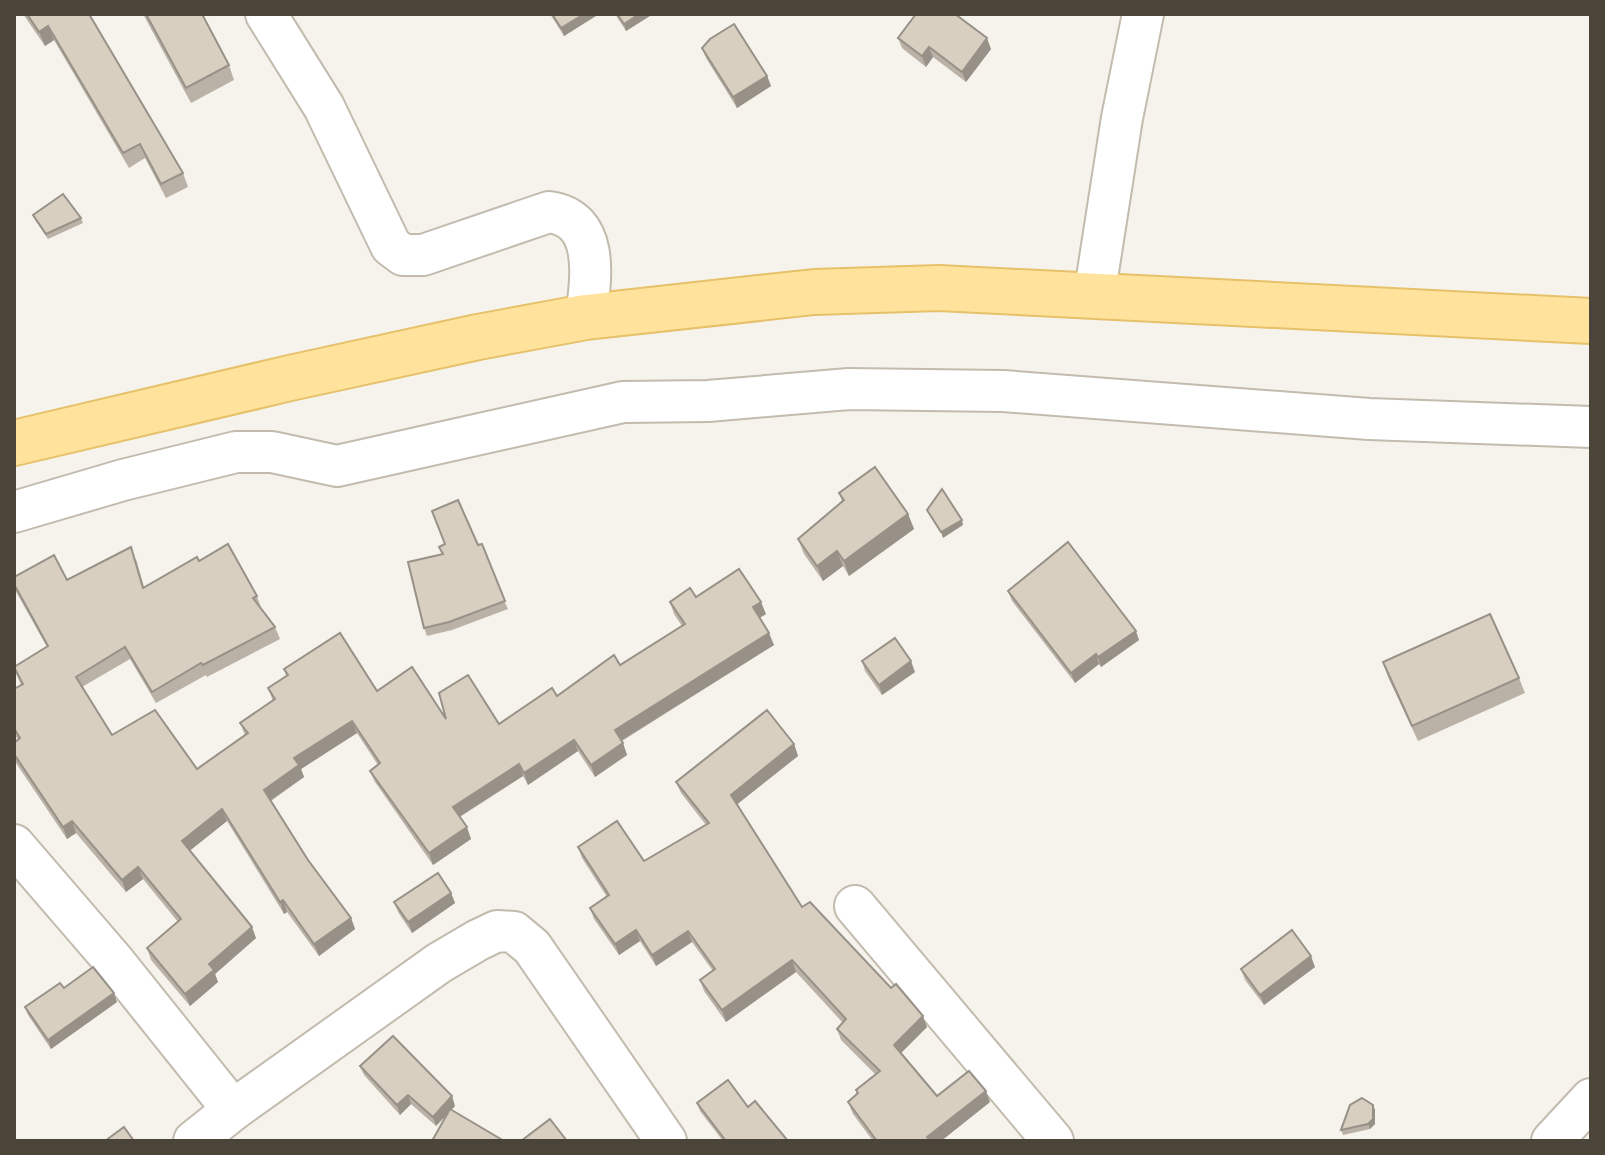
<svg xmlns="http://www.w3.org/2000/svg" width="1605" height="1155" font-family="'PT Sans',sans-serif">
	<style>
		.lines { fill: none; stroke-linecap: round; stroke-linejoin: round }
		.minor-casing { stroke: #c2bbae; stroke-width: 44 }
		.major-casing { stroke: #e6c16a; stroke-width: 48 }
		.minor { stroke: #fff; stroke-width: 40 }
		.major { stroke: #ffe39c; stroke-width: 44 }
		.wall { fill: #bab2a6 }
		.shaded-wall { fill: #979187 }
		.building { fill: #d8cfc1; stroke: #979187; stroke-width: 2 }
	</style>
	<rect width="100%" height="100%" fill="#f6f3ec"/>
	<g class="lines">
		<defs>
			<g id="minor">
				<path d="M266,14L324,107L391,246L403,255H423L549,212C601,219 591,279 586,317"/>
				<polyline points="1094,297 1122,118 1143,14"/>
				<polyline points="14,512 123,480 236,452 272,452 337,466 623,402 708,401 849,389 1003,391 1369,419 1591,427"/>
				<polyline points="14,845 113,960 233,1110"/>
				<polyline points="855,906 1053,1141"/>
				<polyline points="194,1141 233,1110 439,963 478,940 497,931 514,932 532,947 666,1141"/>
				<polyline points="1552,1141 1591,1099"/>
			</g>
			<polyline id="major" points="14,443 290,378 478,337 586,317 814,292 939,288 1591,321"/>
		</defs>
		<!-- minor casing -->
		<use href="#minor" class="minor-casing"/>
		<!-- major casing -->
		<use href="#major" class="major-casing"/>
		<!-- minor -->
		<use href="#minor" class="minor"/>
		<!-- major -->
		<use href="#major" class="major"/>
	</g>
	<!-- wall -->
	<g class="wall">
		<polygon points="23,14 92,14 90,15 183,173 188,187 166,198 145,158 129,168 54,40 45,46"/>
		<polygon points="143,14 202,14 229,65 234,80 191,103"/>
		<polygon points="550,14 599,14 564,36"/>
		<polygon points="615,14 653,14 626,31"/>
		<polygon points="898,38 991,49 966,82 933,57 926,67 902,48"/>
		<polygon points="702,48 767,76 771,86 737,108 706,58"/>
		<polygon points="33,215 81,218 83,223 48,239 35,220"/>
		<polygon points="839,493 908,514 914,529 849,576 843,566 823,581 804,554 798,539 842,502"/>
		<polygon points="478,545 508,609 452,630 427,636 424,628 442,554 439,547"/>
		<polygon points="136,559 144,587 199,561 257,596 261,608 275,627 280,639 207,677 206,675 156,703 130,659 82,687 112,735 197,769 245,735 240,723 273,701 268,688 286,676 284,669 377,691 446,719 499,724 620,665 682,626 674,614 670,602 696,597 766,614 760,618 774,645 622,741 627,755 595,777 578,751 528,785 523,776 460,817 471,839 433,865 375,782 370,771 378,765 357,733 301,769 304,777 271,801 308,860 351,918 355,929 319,956 287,912 284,914 227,821 190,850 256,938 215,974 218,982 190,1006 151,960 147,948 178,922 143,879 126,892 76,833 67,839 14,760 14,743 18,740 14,733 14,689 21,685 14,669 47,647 15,590 14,577 67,580"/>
		<polygon points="1008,591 1139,640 1101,667 1099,664 1075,683 1012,601"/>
		<polygon points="862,661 915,672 882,695 865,671"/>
		<polygon points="1383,662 1519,678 1525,693 1418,741 1388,677"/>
		<polygon points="794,744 798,756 737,804 802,907 927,1027 901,1053 937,1096 990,1102 941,1141 873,1141 853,1114 848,1102 857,1094 856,1090 875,1074 841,1040 837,1029 843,1023 796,972 726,1022 704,991 700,980 713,971 692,942 656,966 640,941 619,955 594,919 590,908 607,897 582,858 578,847 644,861 706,825 681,793 676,782"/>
		<polygon points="451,893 455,903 412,933 398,912 394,902"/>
		<polygon points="1315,967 1264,1005 1245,980 1241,969"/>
		<polygon points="64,988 117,1002 51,1049 28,1015 25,1007"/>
		<polygon points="360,1066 455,1106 436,1126 411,1104 400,1115 364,1075"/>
		<polygon points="697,1103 748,1107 788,1141 723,1141 700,1111"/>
		<polygon points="1373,1105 1375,1110 1375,1124 1370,1129 1343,1135 1341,1130"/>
	</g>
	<!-- shaded-wall -->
	<g class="shaded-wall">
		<polygon points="584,14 599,14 564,36 561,28"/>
		<polygon points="639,14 653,14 626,31 624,24"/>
		<polygon points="48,26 54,40 45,46 39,32"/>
		<polygon points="987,38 991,49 966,82 962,72"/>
		<polygon points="929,47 933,57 926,67 922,56"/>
		<polygon points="767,76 771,86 737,108 733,97"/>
		<polygon points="908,514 914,529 849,576 844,561"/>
		<polygon points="962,520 963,525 943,538 941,532"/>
		<polygon points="837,551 843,566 823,581 817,566"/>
		<polygon points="761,602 766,614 757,619 753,607"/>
		<polygon points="1136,631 1139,640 1101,667 1098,657"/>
		<polygon points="769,633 774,645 619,742 615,730"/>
		<polygon points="1096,654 1099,664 1075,683 1071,673"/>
		<polygon points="911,661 915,672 882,695 879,685"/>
		<polygon points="352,721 357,733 301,769 304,777 268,802 264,790 294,758"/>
		<polygon points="574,740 578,751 528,785 524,773"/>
		<polygon points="623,743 627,755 595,777 591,765"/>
		<polygon points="794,744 798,756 735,806 731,795"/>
		<polygon points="519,764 523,776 457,818 453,807"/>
		<polygon points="222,809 227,821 187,853 182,841"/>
		<polygon points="72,821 76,833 67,839 63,827"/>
		<polygon points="467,827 471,839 433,865 429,853"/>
		<polygon points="138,867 143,879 126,892 122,880"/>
		<polygon points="451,893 455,903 412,933 408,922"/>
		<polygon points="283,900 287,912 284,914 280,902"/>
		<polygon points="351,918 355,929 319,956 314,944"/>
		<polygon points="252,927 256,938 215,974 218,982 190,1006 185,994 209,964"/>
		<polygon points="636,930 640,941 619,955 615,944"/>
		<polygon points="688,931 692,942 656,966 652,955"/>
		<polygon points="1311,956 1315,967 1264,1005 1260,995"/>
		<polygon points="792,960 796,972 726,1022 722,1010"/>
		<polygon points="114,993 117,1002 51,1049 48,1040"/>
		<polygon points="923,1016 927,1027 898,1056 894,1045"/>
		<polygon points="986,1091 990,1102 941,1141 929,1141 927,1137"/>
		<polygon points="408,1095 411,1104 400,1115 397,1105"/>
		<polygon points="452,1096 455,1106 436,1126 433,1117"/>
		<polygon points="1373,1105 1375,1110 1375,1124 1370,1129 1368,1124"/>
	</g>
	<!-- building -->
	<g class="building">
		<polygon points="27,14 89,14 183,173 161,184 140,144 123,153 48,26 39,32"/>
		<polygon points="146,14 202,14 229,65 186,88"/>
		<polygon points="552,14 584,14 561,28"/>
		<polygon points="617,14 639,14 624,24"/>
		<polygon points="916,14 955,14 987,38 962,72 929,47 922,56 898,38"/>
		<polygon points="734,24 767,76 733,97 702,48 710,39"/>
		<polygon points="63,194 81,218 46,234 33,215"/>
		<polygon points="875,467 908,514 844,561 837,551 817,566 798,539 844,500 839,493"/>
		<polygon points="942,489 962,520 941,532 927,510"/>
		<polygon points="458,500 478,545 482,544 505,601 449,622 424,628 408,562 443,554 439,547 445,544 432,511"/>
		<polygon points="1068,542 1136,631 1098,657 1096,654 1071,673 1008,591"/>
		<polygon points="228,544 257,596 253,598 275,627 203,665 201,663 152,692 125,647 76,677 112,735 155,710 197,769 248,733 240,723 275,699 268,688 288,675 284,669 340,633 377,691 412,667 446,719 439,693 468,675 499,724 552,688 557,696 614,655 620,665 685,624 670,602 690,588 696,597 739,569 761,602 753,607 769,633 615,730 623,743 591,765 574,740 524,773 519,764 453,807 467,827 429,853 370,771 380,763 352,721 294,758 299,765 264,790 308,860 351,918 314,944 283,900 280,902 222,809 182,841 252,927 209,964 214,970 185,994 147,948 181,919 138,867 122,880 72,821 63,827 14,754 14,743 20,738 14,728 14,689 23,684 14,667 48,646 14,584 14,577 54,555 67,580 131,547 143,588 197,557 199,561"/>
		<polygon points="1490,614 1519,678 1412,726 1383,662"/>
		<polygon points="895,638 911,661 879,685 862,661"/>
		<polygon points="767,710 794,744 731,795 802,907 810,902 891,988 896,984 923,1016 894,1045 937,1096 969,1071 986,1091 927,1137 931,1141 877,1141 848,1102 858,1093 856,1090 880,1071 837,1029 846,1019 792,960 722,1010 700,980 715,969 688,931 652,955 636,930 615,944 590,908 609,895 578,847 617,821 644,861 709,823 676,782"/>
		<polygon points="438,873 451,893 408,922 394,902"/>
		<polygon points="1292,930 1311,956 1260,995 1241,969"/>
		<polygon points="93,967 114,993 48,1040 25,1007 60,983 64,988"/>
		<polygon points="393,1036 452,1096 433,1117 408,1095 397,1105 360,1066"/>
		<polygon points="728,1080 748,1107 755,1101 788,1141 726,1141 697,1103"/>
		<polygon points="1362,1098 1373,1105 1373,1119 1368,1124 1341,1130 1350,1105"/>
		<polygon points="450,1109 504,1141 432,1141"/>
		<polygon points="550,1119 567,1141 521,1141"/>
		<polygon points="124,1127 134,1141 105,1141"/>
	</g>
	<!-- border -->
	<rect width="1605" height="1155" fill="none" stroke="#4b4439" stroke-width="32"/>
</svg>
